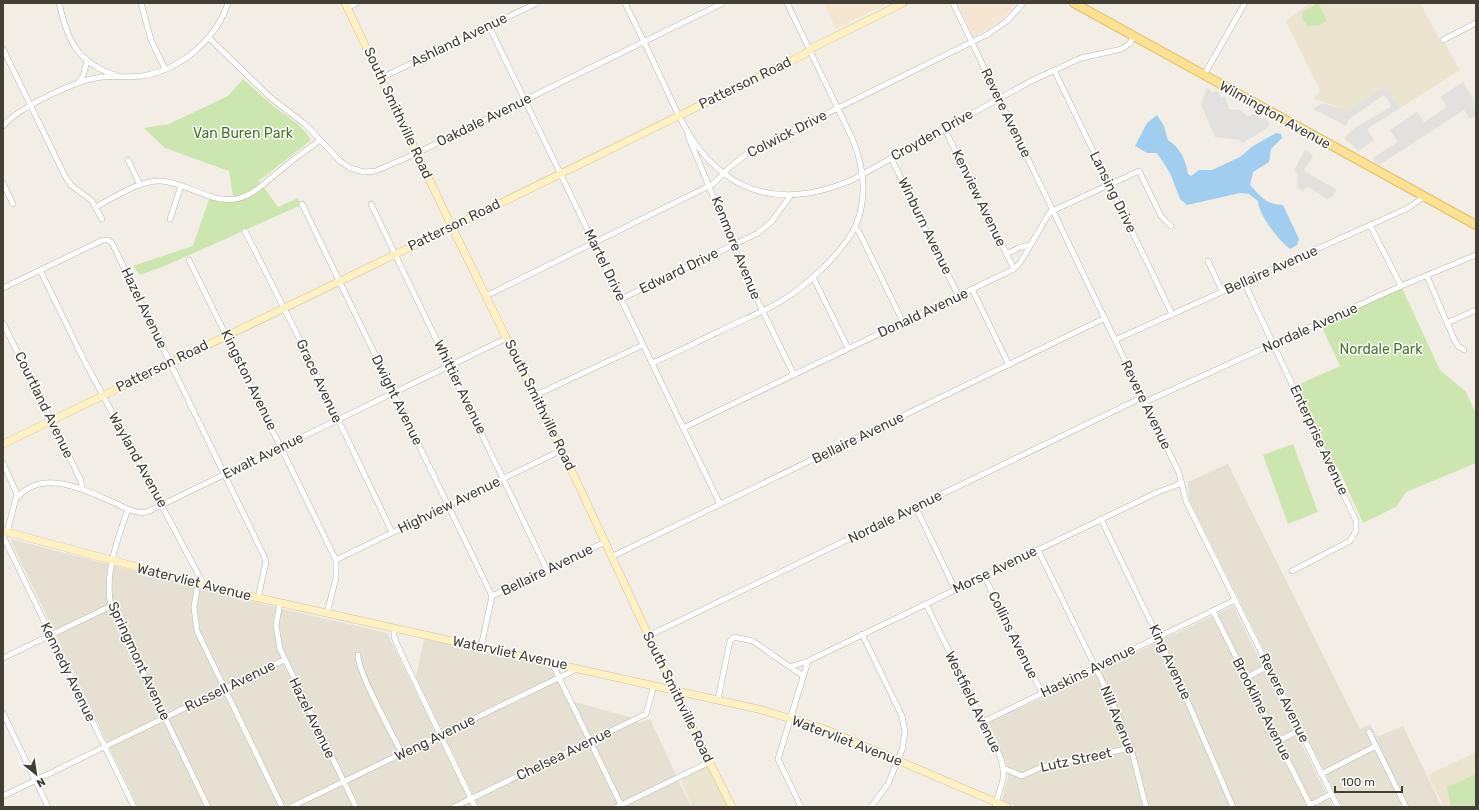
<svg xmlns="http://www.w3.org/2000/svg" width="1479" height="810" font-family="Rubik,sans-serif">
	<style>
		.residential { fill: #e6e0d3 }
		.commercial { fill: #f4e6d0 }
		.education { fill: #ebe4cf }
		.green { fill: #cbe6ae }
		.parking { fill: #e3e1dd }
		.water { fill: #a1cdee }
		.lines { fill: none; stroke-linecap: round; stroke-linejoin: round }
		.street-casing { stroke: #bdb6a8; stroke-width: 6 }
		.secondary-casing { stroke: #d2c395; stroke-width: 8 }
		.primary-casing { stroke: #e1bf64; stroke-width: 10 }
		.street { stroke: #fff; stroke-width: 5 }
		.secondary { stroke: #fdf1c3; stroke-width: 7 }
		.primary { stroke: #fce194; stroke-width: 8 }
		.labels { text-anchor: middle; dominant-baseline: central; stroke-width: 3; stroke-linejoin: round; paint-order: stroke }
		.street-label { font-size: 14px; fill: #443f35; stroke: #fff }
		.park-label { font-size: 14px; fill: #447429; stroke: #fff }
	</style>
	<rect width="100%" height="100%" fill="#f2eee5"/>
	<!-- residential -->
	<g class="residential">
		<polygon points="1228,464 1360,729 1370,724 1377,737 1403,726 1442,807 1342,807 1189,499 1188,482"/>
		<polygon points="10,539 287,610 387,633 472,807 138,807"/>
		<polygon points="1233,606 1333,807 1018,807 1002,801 1008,778 1006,762 989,723"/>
		<polygon points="424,639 551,666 568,700 633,718 639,723 650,719 691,807 479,807 416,677"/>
	</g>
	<!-- commercial -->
	<g class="commercial">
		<polygon points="824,3 889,3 836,29"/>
		<polygon points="958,3 1016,3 1001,20 974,36"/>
	</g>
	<!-- education -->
	<g class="education">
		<polygon points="1310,3 1420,3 1439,38 1443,40 1460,70 1400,108 1385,86 1348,110 1314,99 1320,91 1286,21"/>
		<polygon points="1476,752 1476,807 1444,807 1428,775"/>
		<polygon points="710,762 732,807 692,807 680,777"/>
	</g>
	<!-- green -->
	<g class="green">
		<polygon points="1318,3 1327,21 1320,25 1308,26 1302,19 1303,12"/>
		<polygon points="243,79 273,106 298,124 310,138 310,141 259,181 278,207 298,198 301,205 167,265 140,275 133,266 193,246 209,199 222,202 234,202 229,171 165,148 144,128 169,124 228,96"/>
		<polygon points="1401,286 1440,370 1466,392 1476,414 1476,463 1406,492 1396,507 1363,523 1338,467 1333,469 1293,387 1340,366 1320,323"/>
		<polygon points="1293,444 1318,512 1288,524 1263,455"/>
		<polygon points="1476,774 1476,807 1451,807 1447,787"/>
	</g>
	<!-- parking -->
	<g class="parking">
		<polygon points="1463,82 1473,98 1476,116 1470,119 1464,110 1379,165 1373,161 1374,157 1398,142 1390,130 1417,112 1424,122 1447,107 1440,97"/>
		<polygon points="1385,86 1400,108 1367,129 1374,140 1359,151 1344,138 1353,129 1392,106 1384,95 1349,119 1346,126 1313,109 1322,103 1348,110"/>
		<polygon points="1207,87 1213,94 1213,92 1218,91 1221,98 1225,96 1229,109 1241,110 1247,116 1257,114 1262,121 1264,118 1270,123 1266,129 1242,143 1240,140 1215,137 1201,105"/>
		<polygon points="1305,150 1313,155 1304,171 1337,190 1332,197 1327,199 1307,186 1303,191 1297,188 1298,174 1294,170"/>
	</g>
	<!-- water -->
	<path class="water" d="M1157,115L1164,126L1168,140C1180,147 1186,161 1188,174L1191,176L1199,170H1212L1240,157L1253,146L1276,133L1281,134L1282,138L1271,149L1269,162L1253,172L1250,185C1261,197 1267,205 1283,205L1299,239L1297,245L1290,249C1279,241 1258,214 1258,201L1249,194L1240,193L1187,205L1180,199L1170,173L1157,153H1147L1135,146L1147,123Z"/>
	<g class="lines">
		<defs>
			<g id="street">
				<path d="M59,3C67,39 77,63 115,75"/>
				<polyline points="141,3 151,40 165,69"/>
				<path d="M625,3C638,29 651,56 663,82C674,106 685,131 701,151C742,202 795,204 852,180L1031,81L1081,58L1122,49L1130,43L1134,36"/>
				<polyline points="953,3 1179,473 1186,501 1338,807"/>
				<polyline points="347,8 357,3"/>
				<polyline points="489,26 720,504"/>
				<polyline points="209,38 271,98 305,124 340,161 350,168 364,172 376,171 417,153 723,3"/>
				<polyline points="1443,40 1476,23"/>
				<polyline points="3,49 65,176 71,185 92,201 102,219"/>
				<polyline points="1054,70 1172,314"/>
				<polyline points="1204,75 1245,3"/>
				<polyline points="381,78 537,3"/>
				<polyline points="78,83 83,76 87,61"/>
				<path d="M3,126C18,108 73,82 96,78C112,75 127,78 142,76C181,70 216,39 228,3"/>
				<polyline points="944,128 1014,269"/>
				<polyline points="688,136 751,287 794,375"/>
				<polyline points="891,158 958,295"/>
				<polyline points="128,160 140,185"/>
				<polyline points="3,183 13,204"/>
				<polyline points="302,204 492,596"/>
				<polyline points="371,204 547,570"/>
				<path d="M96,207C115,197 139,180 161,181C186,182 209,203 235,199C253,197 267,180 281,170C293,159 307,150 320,140"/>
				<polyline points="170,219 181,186"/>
				<polyline points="1370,225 1401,286"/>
				<polyline points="855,227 859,232 903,322"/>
				<polyline points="245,231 298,336 392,532"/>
				<polyline points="1006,254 1021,247 1030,245"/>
				<polyline points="189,260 336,560 336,578 327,613"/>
				<polyline points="1208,261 1222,291"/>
				<polyline points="40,270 83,358 204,585"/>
				<polyline points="1427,276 1454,339 1458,346 1464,350"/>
				<polyline points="813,277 848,348"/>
				<polyline points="1244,282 1356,521 1356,531 1350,541 1292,571"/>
				<polyline points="3,288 103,240 108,240 112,243 264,556 266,562 258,598"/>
				<polyline points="972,289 1009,365"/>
				<polyline points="486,296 713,184 729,168 749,152 988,34 1007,21 1023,3"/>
				<polyline points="621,299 758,233 772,221 790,196"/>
				<polyline points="3,323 70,458 81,481 82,489"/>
				<polyline points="1447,323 1476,310"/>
				<polyline points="1115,340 1408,208 1424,197"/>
				<path d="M652,363C674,354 696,342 718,332C738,322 758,314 778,303C804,288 841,255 855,227C868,199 864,166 852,138L787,3"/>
				<polyline points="536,395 643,345"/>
				<polyline points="1145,402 1401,286 1476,255"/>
				<polyline points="683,428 1014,269 1021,261 1050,212 1139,171 1161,216 1171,226"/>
				<polyline points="3,463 17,494 7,532"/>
				<path d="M16,499C42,467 84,490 115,503C125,508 135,514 147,512L507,338"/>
				<polyline points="916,508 955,589"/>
				<path d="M128,509C118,538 104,574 111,606L208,807"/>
				<polyline points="1101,519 1174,670 1233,807"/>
				<polyline points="3,536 134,807"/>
				<polyline points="1038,550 1111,699 1131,748 1146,807"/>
				<polyline points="611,557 1105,318"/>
				<polyline points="336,560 562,450"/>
				<polyline points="984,576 1042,693"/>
				<polyline points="198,583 194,607 197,631 282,807"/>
				<polyline points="280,603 276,625 280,649 356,807"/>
				<path d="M926,604L1000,756C1008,780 1000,785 995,807"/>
				<polyline points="1213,611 1311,807"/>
				<polyline points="394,628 394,637 401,653 475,807"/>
				<polyline points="862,634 902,716 905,732 902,750 888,784 871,807"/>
				<polyline points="648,636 1143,397"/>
				<polyline points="481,647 492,596 605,542"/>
				<path d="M358,655C357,671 393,735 402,754"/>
				<polyline points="3,658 111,606"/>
				<polyline points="552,663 622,807"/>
				<polyline points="790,667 802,675"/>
				<polyline points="1246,678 1268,666"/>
				<polyline points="718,699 730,641 734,637 753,641 790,667 808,661 1158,492 1182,483"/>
				<polyline points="3,713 48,807"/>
				<polyline points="983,722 1235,600"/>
				<polyline points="1369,732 1406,807"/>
				<polyline points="1278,741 1300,730"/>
				<polyline points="1003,768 1022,776 1041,767 1131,748"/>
				<polyline points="1321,774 1376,746"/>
				<polyline points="3,796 284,660"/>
				<polyline points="1310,805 1331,794"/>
				<polyline points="291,807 577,669"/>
				<polyline points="454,807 646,714 654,685"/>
				<polyline points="617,807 710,762"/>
				<polyline points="801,807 778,759 808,661"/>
			</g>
			<g id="secondary">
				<polyline points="345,3 452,227 579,486 676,695 732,807"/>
				<polyline points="3,444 452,227 805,54 810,49 903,3"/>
				<polyline points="3,531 223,590 758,709 822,728 1007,807"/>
			</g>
			<polyline id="primary" points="1074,3 1476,225"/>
		</defs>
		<!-- street casing -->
		<use href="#street" class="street-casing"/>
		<!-- secondary casing -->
		<use href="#secondary" class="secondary-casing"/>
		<!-- primary casing -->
		<use href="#primary" class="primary-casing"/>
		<!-- street -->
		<use href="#street" class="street"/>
		<!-- secondary -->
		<use href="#secondary" class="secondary"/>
		<!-- primary -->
		<use href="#primary" class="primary"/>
	</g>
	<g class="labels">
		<!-- street labels -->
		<g class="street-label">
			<text transform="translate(459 40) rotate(-26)">Ashland Avenue</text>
			<text transform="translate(745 83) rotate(-26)">Patterson Road</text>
			<text transform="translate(398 113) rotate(65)">South Smithville Road</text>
			<text transform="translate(1006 113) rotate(64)">Revere Avenue</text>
			<text transform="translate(1275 115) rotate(29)">Wilmington Avenue</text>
			<text transform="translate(484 120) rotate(-26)">Oakdale Avenue</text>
			<text transform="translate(787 134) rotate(-27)">Colwick Drive</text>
			<text transform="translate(932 135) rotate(-29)">Croyden Drive</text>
			<text transform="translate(1113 192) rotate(64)">Lansing Drive</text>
			<text transform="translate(979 198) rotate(64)">Kenview Avenue</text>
			<text transform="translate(454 225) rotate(-26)">Patterson Road</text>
			<text transform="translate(925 226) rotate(64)">Winburn Avenue</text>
			<text transform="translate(736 248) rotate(68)">Kenmore Avenue</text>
			<text transform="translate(605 265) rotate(64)">Martel Drive</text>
			<text transform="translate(1271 270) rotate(-24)">Bellaire Avenue</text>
			<text transform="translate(679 271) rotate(-26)">Edward Drive</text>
			<text transform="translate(144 308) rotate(64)">Hazel Avenue</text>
			<text transform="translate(923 313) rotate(-25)">Donald Avenue</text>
			<text transform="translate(1310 328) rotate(-24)">Nordale Avenue</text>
			<text transform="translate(162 366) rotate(-26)">Patterson Road</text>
			<text transform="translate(249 380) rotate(64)">Kingston Avenue</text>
			<text transform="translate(319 381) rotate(65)">Grace Avenue</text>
			<text transform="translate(460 387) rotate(64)">Whittier Avenue</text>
			<text transform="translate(397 400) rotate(64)">Dwight Avenue</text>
			<text transform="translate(44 405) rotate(64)">Courtland Avenue</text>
			<text transform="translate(540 405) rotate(64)">South Smithville Road</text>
			<text transform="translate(1146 405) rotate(64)">Revere Avenue</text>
			<text transform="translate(858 438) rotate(-26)">Bellaire Avenue</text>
			<text transform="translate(1319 440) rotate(65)">Enterprise Avenue</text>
			<text transform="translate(263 456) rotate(-26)">Ewalt Avenue</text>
			<text transform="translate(138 460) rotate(61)">Wayland Avenue</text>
			<text transform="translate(449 505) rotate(-26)">Highview Avenue</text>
			<text transform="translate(895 517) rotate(-26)">Nordale Avenue</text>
			<text transform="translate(547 570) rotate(-26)">Bellaire Avenue</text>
			<text transform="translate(995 570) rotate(-26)">Morse Avenue</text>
			<text transform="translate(194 582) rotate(14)">Watervliet Avenue</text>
			<text transform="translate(1013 635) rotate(64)">Collins Avenue</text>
			<text transform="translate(510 653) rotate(12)">Watervliet Avenue</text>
			<text transform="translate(139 661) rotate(65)">Springmont Avenue</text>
			<text transform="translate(1170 662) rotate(65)">King Avenue</text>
			<text transform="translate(1088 671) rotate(-26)">Haskins Avenue</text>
			<text transform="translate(68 672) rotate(64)">Kennedy Avenue</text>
			<text transform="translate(230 686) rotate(-26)">Russell Avenue</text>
			<text transform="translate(678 697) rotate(64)">South Smithville Road</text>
			<text transform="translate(1284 698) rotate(64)">Revere Avenue</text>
			<text transform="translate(973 702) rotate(64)">Westfield Avenue</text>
			<text transform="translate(1262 709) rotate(63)">Brookline Avenue</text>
			<text transform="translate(312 718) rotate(64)">Hazel Avenue</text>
			<text transform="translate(1118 720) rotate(68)">Nill Avenue</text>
			<text transform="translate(435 738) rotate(-26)">Weng Avenue</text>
			<text transform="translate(847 741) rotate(21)">Watervliet Avenue</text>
			<text transform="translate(564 754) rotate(-26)">Chelsea Avenue</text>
			<text transform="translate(1076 760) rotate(-12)">Lutz Street</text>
		</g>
		<!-- park labels -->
		<g class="park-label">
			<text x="243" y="133">Van Buren Park</text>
			<text x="1381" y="349">Nordale Park</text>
		</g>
	</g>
	<!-- border -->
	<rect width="1479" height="810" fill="none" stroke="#443f35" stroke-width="8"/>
	<!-- north arrow -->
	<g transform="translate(36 774) rotate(150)" stroke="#ffffff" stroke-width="3" paint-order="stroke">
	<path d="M0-3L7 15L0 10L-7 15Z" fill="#443f35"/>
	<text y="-6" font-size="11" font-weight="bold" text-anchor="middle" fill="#443f35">N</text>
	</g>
	<!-- scale -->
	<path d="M1335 786v6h67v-6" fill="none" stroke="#443f35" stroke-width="2"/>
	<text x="1341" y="786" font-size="12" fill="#443f35" stroke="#ffffff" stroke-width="3" paint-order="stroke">100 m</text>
</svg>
